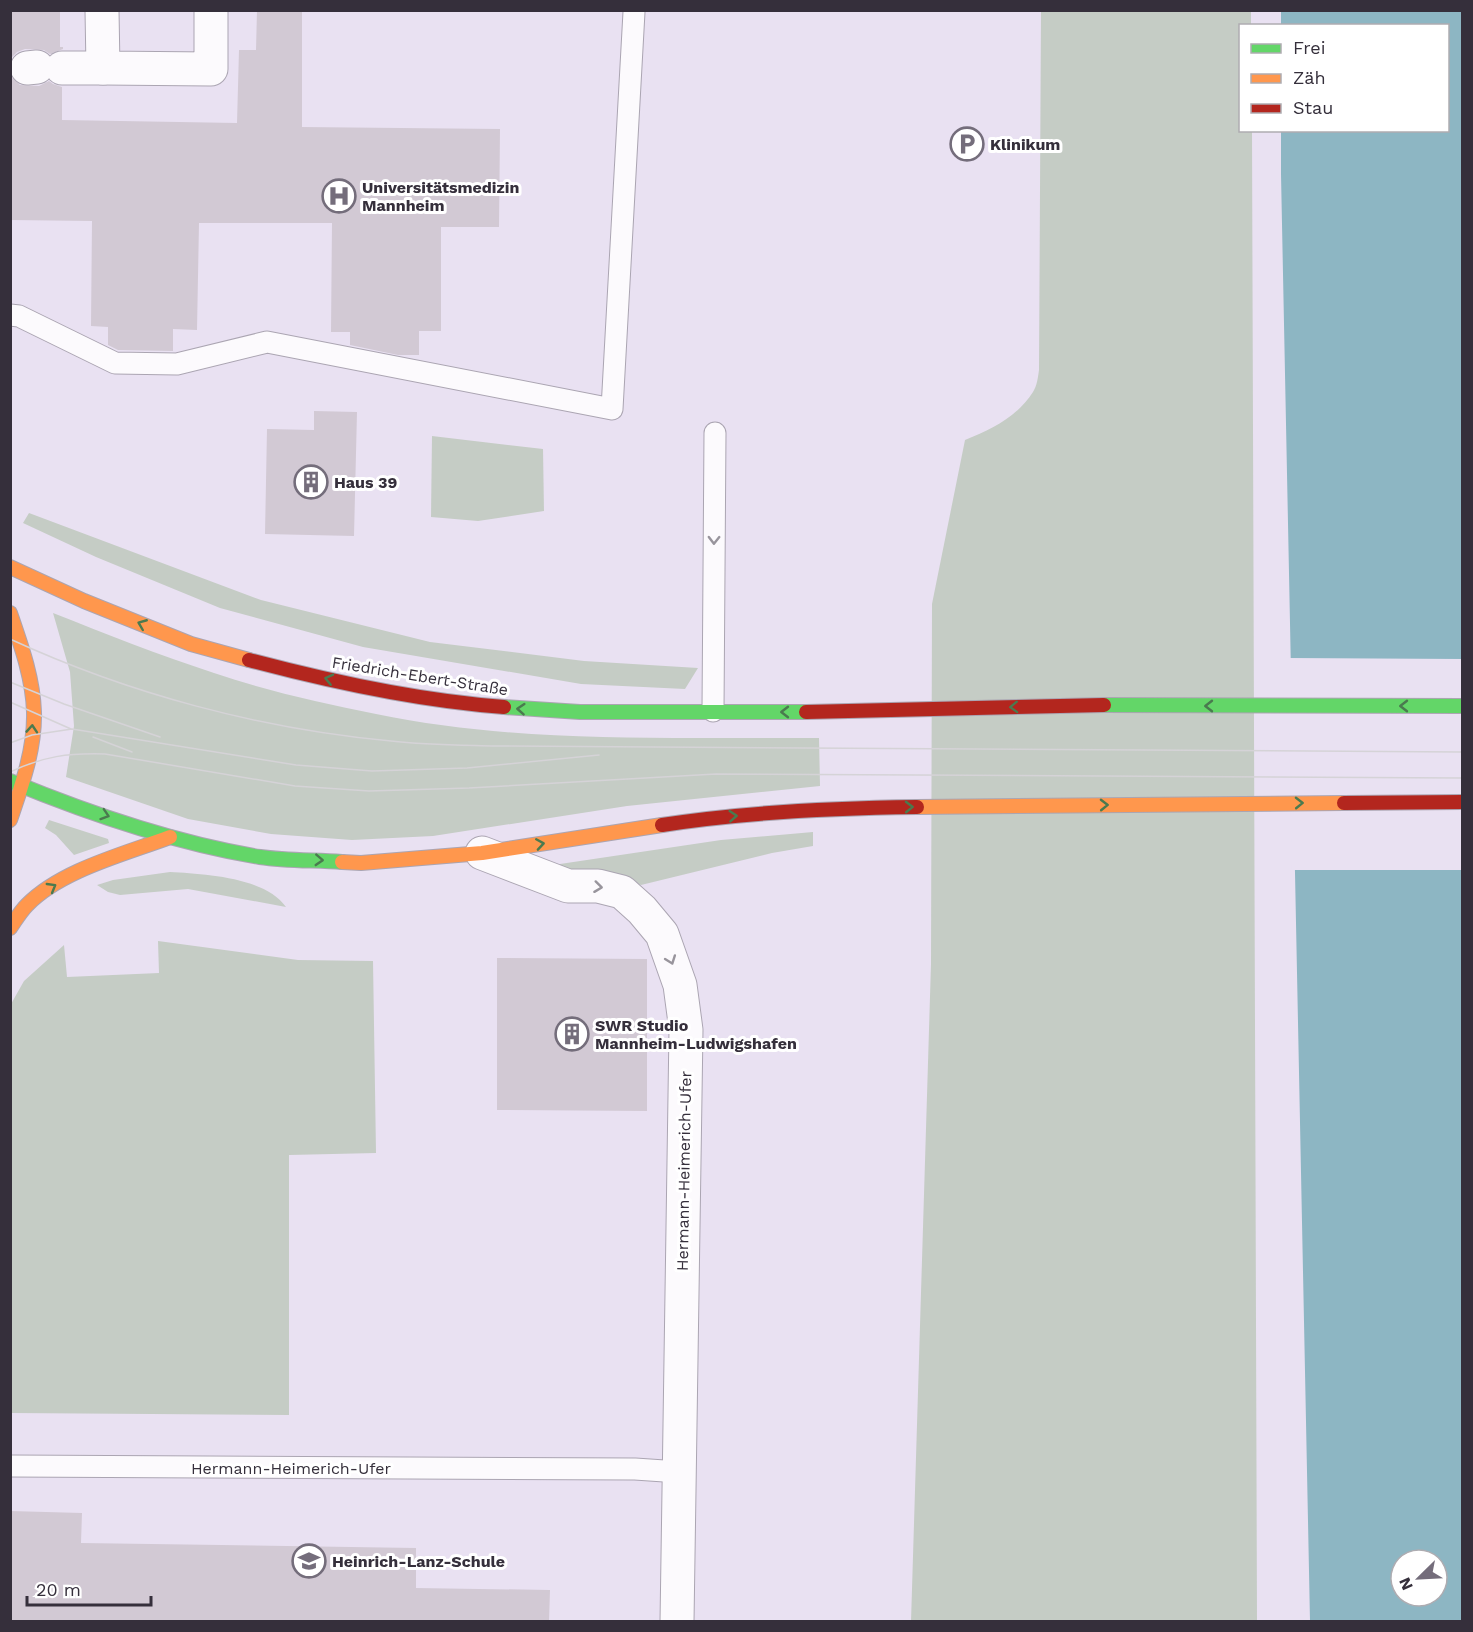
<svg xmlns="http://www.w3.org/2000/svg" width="1473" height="1632" font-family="'Work Sans',sans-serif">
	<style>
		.green { fill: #c5ccc5 }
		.water { fill: #8db6c3; fill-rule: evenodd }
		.pier { fill: #e9e1f2 }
		.building { fill: #d2c9d4 }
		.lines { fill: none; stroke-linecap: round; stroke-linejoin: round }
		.lane-casing { stroke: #aba5b2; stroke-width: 23 }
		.street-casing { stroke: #aba5b2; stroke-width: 35 }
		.fast-casing { stroke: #aba5b2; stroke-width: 16 }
		.slow-casing { stroke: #aba5b2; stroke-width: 16 }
		.jam-casing { stroke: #aba5b2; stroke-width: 16 }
		.lane { stroke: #fcfafd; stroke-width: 21 }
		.street { stroke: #fcfafd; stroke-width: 33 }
		.fast { stroke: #63d668; stroke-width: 14 }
		.slow { stroke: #ff974d; stroke-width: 14 }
		.jam { stroke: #b3261e; stroke-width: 14 }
		.tram { stroke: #d5d3d7; stroke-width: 1.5 }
		.oneway { stroke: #98949c }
		.oneway2 { stroke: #4a7a4f }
		.labels { text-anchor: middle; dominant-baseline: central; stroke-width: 6; stroke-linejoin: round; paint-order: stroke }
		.poi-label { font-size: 16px; font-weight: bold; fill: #352f3b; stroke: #fff; text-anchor: start }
		.street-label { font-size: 16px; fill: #352f3b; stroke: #fff }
	</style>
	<rect width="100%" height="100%" fill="#e9e1f2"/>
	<!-- green -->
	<g class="green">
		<path d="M1041,11H1251V25L1240,26V130L1252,131L1257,1621L911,1622L931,964L932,604L965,440C991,430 1017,417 1033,392C1037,386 1038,377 1039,370Z"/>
		<polygon points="432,436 543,449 544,511 478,521 431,517"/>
		<polygon points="29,513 261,600 430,642 584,661 698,668 685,689 581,684 363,647 220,608 96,557 23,523"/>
		<path d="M53,613C106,634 159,655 214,673C267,691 322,703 376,714C521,744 672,737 819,738L820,786L627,806L433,836L352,840L271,834L188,819L66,777L74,726L70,672Z"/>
		<polygon points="49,820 108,839 109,843 74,855 56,835 45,828"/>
		<polygon points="813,832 813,846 772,853 641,885 609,872 564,873 558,868 560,864 721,840"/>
		<path d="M170,872C204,874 265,877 286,907L188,889L120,895L108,892L97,885L113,880Z"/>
		<polygon points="158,941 298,960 373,961 376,1153 289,1155 289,1415 11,1413 11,1004 24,981 64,945 67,977 159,973"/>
	</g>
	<!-- water -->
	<path class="water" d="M1281,11H1462V1621H1310L1281,174V131L1448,130V26L1281,25ZM1401,1560H1437V1596H1401Z"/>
	<!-- pier -->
	<polygon class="pier" points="1288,658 1462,659 1462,870 1292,870"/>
	<!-- building -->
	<g class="building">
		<polygon points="10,10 60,10 60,47 63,47 63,49 50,54 44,50 25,49 17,52 10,59"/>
		<polygon points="257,10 302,10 302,127 500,129 499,227 441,227 441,331 419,331 419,355 398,355 350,345 350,332 331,332 332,223 199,223 197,330 173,329 173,351 118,350 108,345 108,327 91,326 92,221 10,220 10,76 20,85 39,86 49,81 53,84 62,87 62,120 237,123 239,50 256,50"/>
		<polygon points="314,411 357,412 354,536 265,534 267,429 314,430"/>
		<polygon points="497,958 647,959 647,1111 497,1110"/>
		<polygon points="10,1511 82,1513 81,1543 416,1548 416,1588 550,1590 549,1622 10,1622"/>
	</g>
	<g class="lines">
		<defs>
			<g id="lane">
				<polyline points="10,315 19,316 115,363 177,364 267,342 612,409 634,12"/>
				<polyline points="713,711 715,433"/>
				<polyline points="10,1466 635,1469 679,1472"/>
			</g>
			<g id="street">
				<polyline points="102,10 103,68 211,69 211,10"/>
				<polyline points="27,68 37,67"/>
				<polyline points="62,68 103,68"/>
				<polyline points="482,853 568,886 598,886 622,892 642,910 662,934 680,985 686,1030 677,1622"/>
			</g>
			<g id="fast">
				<polyline points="1104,705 1462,706"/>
				<polyline points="504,707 580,712 806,712"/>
				<path d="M10,781C90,814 174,843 260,857C287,861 315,860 342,862"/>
			</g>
			<g id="slow">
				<polyline points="10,567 84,601 191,644 249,660"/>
				<path d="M10,613C21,645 33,678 34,712C35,749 22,785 10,820"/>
				<polyline points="917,807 1344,803"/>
				<polyline points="342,862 361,863 482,853 662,825"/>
				<path d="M10,928C15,921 20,912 27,905C61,870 125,854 170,837"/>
			</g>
			<g id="jam">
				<path d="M249,660C332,682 418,701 504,707"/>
				<polyline points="806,712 1104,705"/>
				<polyline points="1344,803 1462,802"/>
				<path d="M662,825C746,812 832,808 917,807"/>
			</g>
		</defs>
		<!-- lane casing -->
		<use href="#lane" class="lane-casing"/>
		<!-- street casing -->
		<use href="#street" class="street-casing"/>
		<!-- fast casing -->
		<use href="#fast" class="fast-casing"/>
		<!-- slow casing -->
		<use href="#slow" class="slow-casing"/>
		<!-- jam casing -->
		<use href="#jam" class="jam-casing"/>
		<!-- lane -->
		<use href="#lane" class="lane"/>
		<!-- street -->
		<use href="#street" class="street"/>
		<!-- fast -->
		<use href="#fast" class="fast"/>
		<!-- slow -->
		<use href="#slow" class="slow"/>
		<!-- jam -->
		<use href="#jam" class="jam"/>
		<!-- tram -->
		<g class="tram">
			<path d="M10,639C129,694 261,729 391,741C426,745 461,745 496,746L1462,752"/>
			<polyline points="10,682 64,704 160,737"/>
			<polyline points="10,702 71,729"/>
			<polyline points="93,737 132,752"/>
			<polyline points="10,743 32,735 72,729 296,765 372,771 467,768 599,755"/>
			<path d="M10,772C44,756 68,753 105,754L295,786L369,791L469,788L716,774L1462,778"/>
		</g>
	</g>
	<!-- one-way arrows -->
	<defs><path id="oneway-chevron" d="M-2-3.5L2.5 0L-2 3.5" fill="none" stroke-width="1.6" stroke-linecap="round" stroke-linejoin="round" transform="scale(1.5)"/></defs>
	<g class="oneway">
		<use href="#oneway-chevron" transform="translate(714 540) rotate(91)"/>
		<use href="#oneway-chevron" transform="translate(598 887) rotate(7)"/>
		<use href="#oneway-chevron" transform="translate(671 960) rotate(70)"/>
	</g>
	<g class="oneway2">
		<use href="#oneway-chevron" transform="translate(142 624) rotate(-158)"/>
		<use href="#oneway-chevron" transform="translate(329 679) rotate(-167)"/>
		<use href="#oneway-chevron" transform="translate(1209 706) rotate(-180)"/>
		<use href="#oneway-chevron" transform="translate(1404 706) rotate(-180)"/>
		<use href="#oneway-chevron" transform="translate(1014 707) rotate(178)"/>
		<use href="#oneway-chevron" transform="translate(521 709) rotate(-176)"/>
		<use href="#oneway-chevron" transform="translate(785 712) rotate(-180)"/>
		<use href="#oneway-chevron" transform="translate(32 729) rotate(-86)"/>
		<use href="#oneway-chevron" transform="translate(1299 803) rotate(-1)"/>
		<use href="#oneway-chevron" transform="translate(1104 805) rotate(-1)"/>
		<use href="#oneway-chevron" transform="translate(909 807) rotate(-1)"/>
		<use href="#oneway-chevron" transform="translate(105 815) rotate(18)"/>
		<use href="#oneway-chevron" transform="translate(733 816) rotate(-4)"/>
		<use href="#oneway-chevron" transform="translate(540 844) rotate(-9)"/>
		<use href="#oneway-chevron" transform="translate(319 860) rotate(3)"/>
		<use href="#oneway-chevron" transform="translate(52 887) rotate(-30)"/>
	</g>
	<!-- icons -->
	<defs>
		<symbol id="parking-ring" viewBox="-11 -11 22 22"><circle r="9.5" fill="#fff" stroke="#746d7b" stroke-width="1.5"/><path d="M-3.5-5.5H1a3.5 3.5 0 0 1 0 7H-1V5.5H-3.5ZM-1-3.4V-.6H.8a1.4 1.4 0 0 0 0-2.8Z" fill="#746d7b"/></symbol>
		<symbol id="hospital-ring" viewBox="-11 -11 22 22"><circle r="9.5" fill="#fff" stroke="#746d7b" stroke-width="1.5"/><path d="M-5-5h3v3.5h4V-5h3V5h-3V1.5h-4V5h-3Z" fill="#746d7b"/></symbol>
		<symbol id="building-ring" viewBox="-11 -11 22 22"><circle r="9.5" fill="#fff" stroke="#746d7b" stroke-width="1.5"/><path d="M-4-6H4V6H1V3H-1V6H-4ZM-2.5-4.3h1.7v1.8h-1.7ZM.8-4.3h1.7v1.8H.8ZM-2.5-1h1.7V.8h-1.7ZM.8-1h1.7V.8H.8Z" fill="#746d7b"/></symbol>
		<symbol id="school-ring" viewBox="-11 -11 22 22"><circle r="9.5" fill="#fff" stroke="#746d7b" stroke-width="1.5"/><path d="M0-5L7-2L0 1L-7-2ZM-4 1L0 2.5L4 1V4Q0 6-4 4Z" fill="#746d7b"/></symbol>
	</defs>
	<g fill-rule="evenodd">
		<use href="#parking-ring" x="948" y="125" width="38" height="38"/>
		<use href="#hospital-ring" x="320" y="177" width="38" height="38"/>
		<use href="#building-ring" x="292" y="463" width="38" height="38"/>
		<use href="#building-ring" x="553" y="1015" width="38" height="38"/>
		<use href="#school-ring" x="290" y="1542" width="38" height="38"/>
	</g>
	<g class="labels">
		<!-- poi labels -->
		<g class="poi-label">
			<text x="990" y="144">Klinikum</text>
			<text x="362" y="187">Universitätsmedizin<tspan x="362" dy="18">Mannheim</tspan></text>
			<text x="334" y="482">Haus 39</text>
			<text x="595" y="1025">SWR Studio<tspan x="595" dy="18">Mannheim-Ludwigshafen</tspan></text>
			<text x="332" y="1561">Heinrich-Lanz-Schule</text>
		</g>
		<!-- street labels -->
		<g class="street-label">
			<text transform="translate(420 676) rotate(9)">Friedrich-Ebert-Straße</text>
			<text transform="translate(684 1171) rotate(-89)">Hermann-Heimerich-Ufer</text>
			<text x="291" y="1468">Hermann-Heimerich-Ufer</text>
		</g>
	</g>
	<!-- border -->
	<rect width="1473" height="1632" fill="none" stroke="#352f3b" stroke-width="24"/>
	<!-- legend -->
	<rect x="1239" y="24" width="210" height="108" fill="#ffffff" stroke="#aeacb1" stroke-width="1.5"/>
	<rect x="1251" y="44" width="30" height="9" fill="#63d668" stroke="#aeacb1" stroke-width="1.5"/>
	<text x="1293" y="54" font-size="18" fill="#352f3b">Frei</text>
	<rect x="1251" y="74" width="30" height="9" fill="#ff974d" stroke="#aeacb1" stroke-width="1.5"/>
	<text x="1293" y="84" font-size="18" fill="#352f3b">Zäh</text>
	<rect x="1251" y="104" width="30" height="9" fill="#b3261e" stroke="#aeacb1" stroke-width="1.5"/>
	<text x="1293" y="114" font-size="18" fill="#352f3b">Stau</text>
	<!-- north arrow -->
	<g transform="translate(1419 1578) rotate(246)"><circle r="28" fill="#ffffff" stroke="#aeacb1" stroke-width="1.5"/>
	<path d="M0-4.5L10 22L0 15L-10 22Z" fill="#746d7b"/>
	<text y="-9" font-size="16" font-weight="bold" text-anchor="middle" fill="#352f3b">N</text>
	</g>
	<!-- scale -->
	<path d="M27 1596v9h124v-9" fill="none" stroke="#352f3b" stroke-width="3"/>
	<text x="36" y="1596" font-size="18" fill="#352f3b" stroke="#ffffff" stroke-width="4.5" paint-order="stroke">20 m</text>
</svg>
